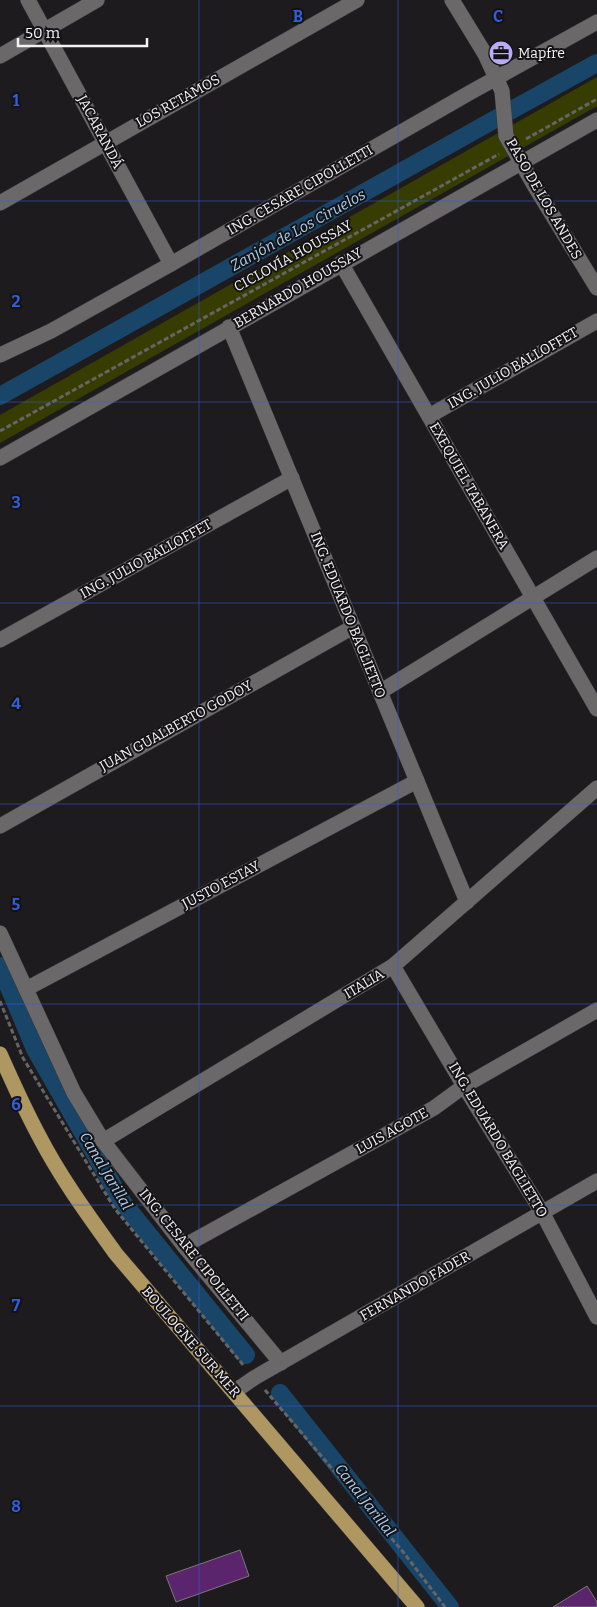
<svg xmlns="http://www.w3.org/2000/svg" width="597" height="1607" font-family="Bitter,serif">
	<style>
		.green { fill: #373d00 }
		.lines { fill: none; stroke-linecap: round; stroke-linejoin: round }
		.canal { stroke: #194668; stroke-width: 18 }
		.building { fill: #5b256d; stroke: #7b787b }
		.minor-casing { stroke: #363536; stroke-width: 16 }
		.major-casing { stroke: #363536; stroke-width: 16 }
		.path { stroke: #666566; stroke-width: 3; stroke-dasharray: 5 2.5; stroke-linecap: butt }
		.minor { stroke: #6b686a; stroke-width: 15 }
		.major { stroke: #af9762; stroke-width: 15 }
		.grid { fill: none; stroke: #325edb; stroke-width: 1; stroke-opacity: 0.55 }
		.labels { text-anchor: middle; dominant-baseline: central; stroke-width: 4; stroke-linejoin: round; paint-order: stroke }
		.poi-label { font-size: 14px; fill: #f4f3f4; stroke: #141214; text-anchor: start }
		.street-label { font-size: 14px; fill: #f4f3f4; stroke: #141214 }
		.water-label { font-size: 15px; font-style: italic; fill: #aad1f3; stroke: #141214 }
		.grid-label { font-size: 16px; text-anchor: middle; font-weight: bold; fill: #325edb; stroke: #141214; stroke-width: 4; stroke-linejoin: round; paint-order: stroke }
	</style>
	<rect width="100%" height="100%" fill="#1d1b1d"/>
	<!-- green -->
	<polygon class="green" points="597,77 597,106 0,443 0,415"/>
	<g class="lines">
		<!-- canal -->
		<g class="canal">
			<polyline points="0,396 490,122 597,63"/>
			<polyline points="0,966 35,1049 123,1203 246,1355"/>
			<polyline points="280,1393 450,1607"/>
		</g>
	</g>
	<!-- building -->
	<g class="building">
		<polygon points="240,1550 249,1576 176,1602 166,1576"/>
		<polygon points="587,1586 597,1602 597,1607 553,1607"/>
	</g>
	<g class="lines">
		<defs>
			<g id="minor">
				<polyline points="28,0 171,264"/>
				<polyline points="452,0 485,54 502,91 506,136 534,185 597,288"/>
				<polyline points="0,56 97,0"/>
				<polyline points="0,203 357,0"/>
				<polyline points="341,263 597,709"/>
				<polyline points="229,327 467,902"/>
				<polyline points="0,355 51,331 171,264 471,92 597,22"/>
				<polyline points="429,416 597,321"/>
				<polyline points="0,458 597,120"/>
				<polyline points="0,640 292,478"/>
				<polyline points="380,692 597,558"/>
				<polyline points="0,826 353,627"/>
				<polyline points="0,933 74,1093 103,1141 184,1246 281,1363"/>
				<polyline points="393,966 464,1086 542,1212 597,1317"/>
				<polyline points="26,989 417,781"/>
				<polyline points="103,1141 393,966 597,788"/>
				<polyline points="184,1246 434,1108 464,1086 597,1010"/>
				<polyline points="234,1392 254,1378 597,1181"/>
			</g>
			<path id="major" d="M0,1054C12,1081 24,1108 38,1134C60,1177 88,1215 116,1254L417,1607"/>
		</defs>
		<!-- minor casing -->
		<use href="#minor" class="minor-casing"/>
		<!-- major casing -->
		<use href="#major" class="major-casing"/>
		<!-- path -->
		<g class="path">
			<polyline points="526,139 597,99"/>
			<polyline points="0,431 499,154"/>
			<polyline points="0,1001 23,1058 115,1209 244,1366"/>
			<polyline points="265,1390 404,1553 445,1607"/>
		</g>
		<!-- minor -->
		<use href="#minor" class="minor"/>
		<!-- major -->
		<use href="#major" class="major"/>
	</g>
	<!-- grid -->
	<path class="grid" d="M199,0V1607M398,0V1607M0,201H597M0,402H597M0,603H597M0,804H597M0,1004H597M0,1205H597M0,1406H597"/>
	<!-- icons -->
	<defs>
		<symbol id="office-disc" viewBox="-11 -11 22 22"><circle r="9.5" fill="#b9abf7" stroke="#141214"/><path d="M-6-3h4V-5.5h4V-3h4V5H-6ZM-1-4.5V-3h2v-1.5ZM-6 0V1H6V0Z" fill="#111"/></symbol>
	</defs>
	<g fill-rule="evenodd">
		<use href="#office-disc" x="487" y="39" width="28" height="28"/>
	</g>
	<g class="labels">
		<!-- poi labels -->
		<g class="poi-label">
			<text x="518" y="53">Mapfre</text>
		</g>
		<!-- street labels -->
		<g class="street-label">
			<text transform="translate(178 101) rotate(-29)">LOS RETAMOS</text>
			<text transform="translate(100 132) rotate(62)">JACARANDÁ</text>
			<text transform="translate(300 190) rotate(-30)">ING. CESARE CIPOLLETTI</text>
			<text transform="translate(544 199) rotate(60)">PASO DE LOS ANDES</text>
			<text transform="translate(293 256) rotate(-29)">CICLOVÍA HOUSSAY</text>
			<text transform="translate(298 288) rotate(-30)">BERNARDO HOUSSAY</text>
			<text transform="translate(513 368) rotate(-30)">ING. JULIO BALLOFFET</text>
			<text transform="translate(469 486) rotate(60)">EXEQUIEL TABANERA</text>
			<text transform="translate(146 559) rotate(-29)">ING. JULIO BALLOFFET</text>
			<text transform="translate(348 615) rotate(68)">ING. EDUARDO BAGLIETTO</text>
			<text transform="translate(176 726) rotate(-29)">JUAN GUALBERTO GODOY</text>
			<text transform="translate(221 885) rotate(-28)">JUSTO ESTAY</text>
			<text transform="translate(364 984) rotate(-31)">ITALIA</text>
			<text transform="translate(392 1131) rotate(-29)">LUIS AGOTE</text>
			<text transform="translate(498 1140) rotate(59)">ING. EDUARDO BAGLIETTO</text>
			<text transform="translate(194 1255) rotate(51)">ING. CESARE CIPOLLETTI</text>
			<text transform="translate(415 1286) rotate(-30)">FERNANDO FADER</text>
			<text transform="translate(191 1342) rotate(49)">BOULOGNE SUR MER</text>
		</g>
		<!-- water labels -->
		<g class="water-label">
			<text transform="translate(298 230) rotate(-29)">Zanjón de Los Ciruelos</text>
			<text transform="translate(106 1171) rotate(59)">Canal Jarillal</text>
			<text transform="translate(365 1500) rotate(52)">Canal Jarillal</text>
		</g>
	</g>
	<g class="grid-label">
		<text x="298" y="22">B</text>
		<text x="498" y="22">C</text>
		<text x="16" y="106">1</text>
		<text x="16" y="307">2</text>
		<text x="16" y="508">3</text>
		<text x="16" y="709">4</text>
		<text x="16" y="910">5</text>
		<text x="16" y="1110">6</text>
		<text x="16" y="1311">7</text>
		<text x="16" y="1512">8</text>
	</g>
	<!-- scale -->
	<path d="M18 38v8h129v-8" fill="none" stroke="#f4f3f4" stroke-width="2.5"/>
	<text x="25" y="38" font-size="15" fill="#f4f3f4" stroke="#141214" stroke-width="4" paint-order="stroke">50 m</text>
</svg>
